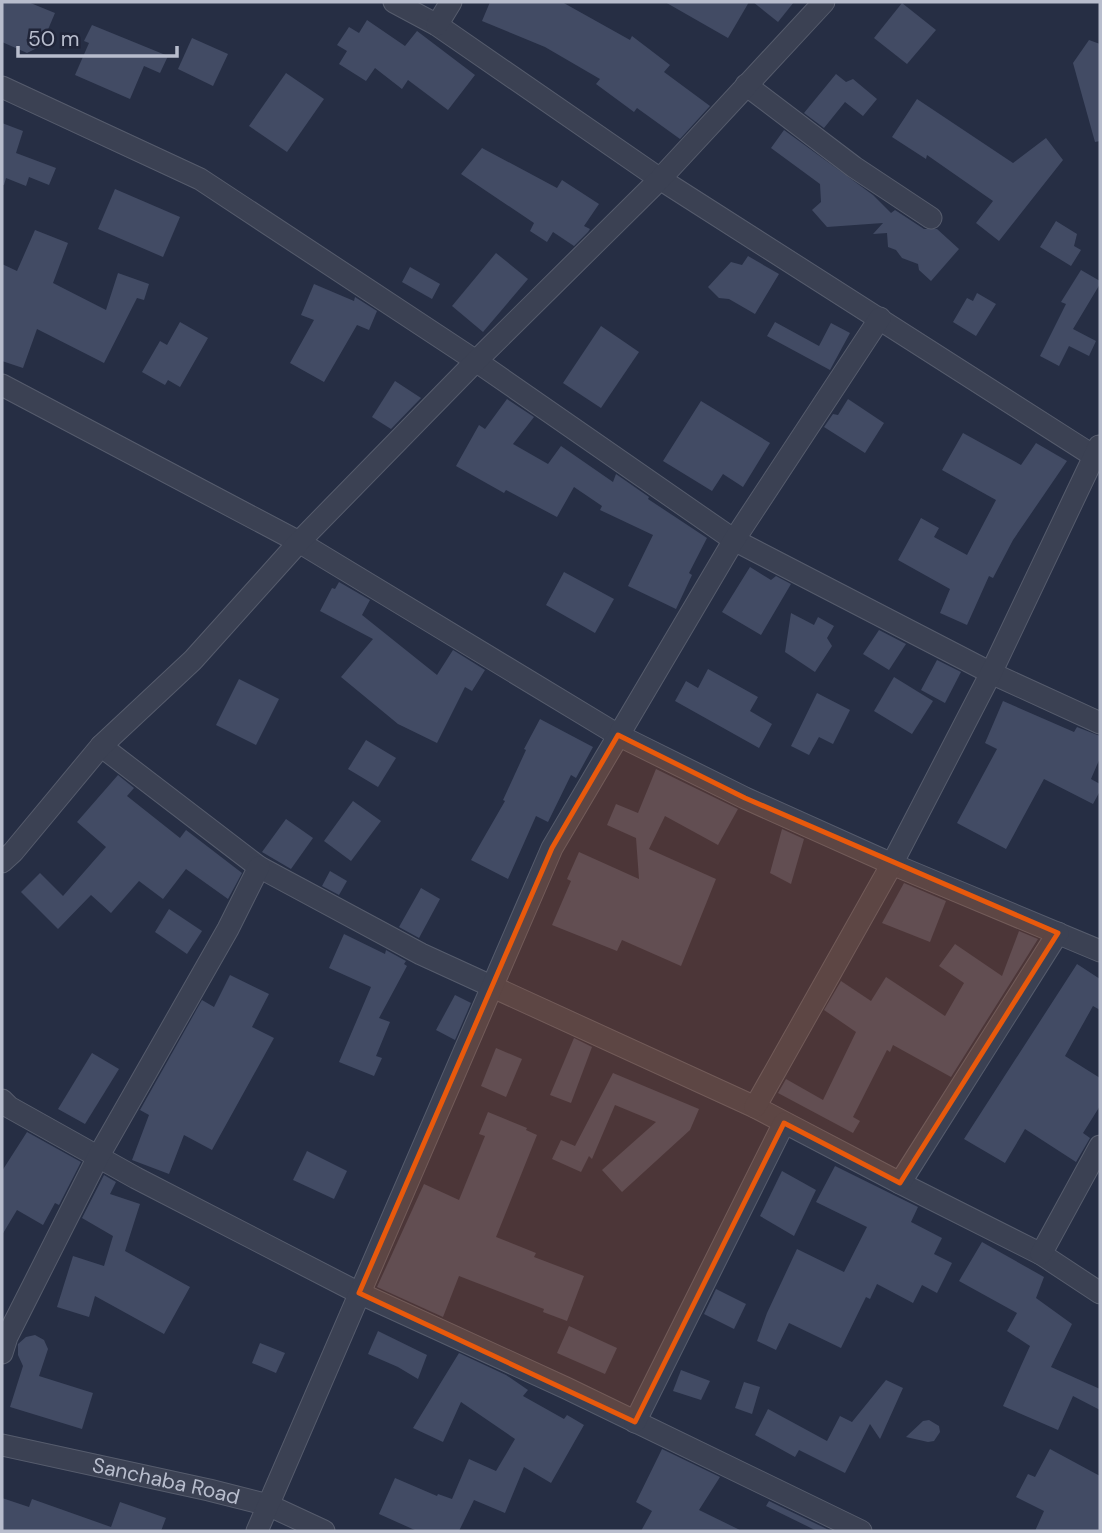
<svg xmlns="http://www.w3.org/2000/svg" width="1102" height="1533" font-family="'DM Sans',sans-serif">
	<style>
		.building { fill: #424b64 }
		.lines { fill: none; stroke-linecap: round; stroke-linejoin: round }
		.minor-casing { stroke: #565c6d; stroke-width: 23 }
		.minor { stroke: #3b4153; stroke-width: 21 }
		.marked { fill: #e8590c; fill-opacity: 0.2; stroke: #e8590c; stroke-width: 5; stroke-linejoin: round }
		.labels { text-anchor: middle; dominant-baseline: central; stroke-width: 5; stroke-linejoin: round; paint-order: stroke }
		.street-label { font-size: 21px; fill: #b8bdcd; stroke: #202539 }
	</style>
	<rect width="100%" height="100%" fill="#262e44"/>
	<!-- building -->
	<g class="building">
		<polygon points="2,2 28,2 55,13 41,46 27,53 2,42"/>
		<polygon points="490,2 562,2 630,40 632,36 670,65 664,72 710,106 680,139 637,108 634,112 596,84 600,79 545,47 482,21"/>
		<polygon points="665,2 749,2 728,38"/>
		<polygon points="753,2 794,2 778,22"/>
		<polygon points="902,3 936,30 907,64 874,38"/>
		<polygon points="367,20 405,46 417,31 475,75 448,110 408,80 402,89 375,68 366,81 339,64 347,51 337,45 349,27 359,33"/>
		<polygon points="92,25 168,56 160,73 144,66 130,99 75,75 89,43 84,41"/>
		<polygon points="192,38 228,54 213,86 178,69"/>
		<polygon points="1089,40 1100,44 1100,141 1095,142 1073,63"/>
		<polygon points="286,73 324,99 287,152 249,126"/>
		<polygon points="836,74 846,82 853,79 877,99 863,116 845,102 824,128 804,113"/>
		<polygon points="917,99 1013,163 1046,138 1063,160 999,241 976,223 993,201 927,155 926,159 892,137"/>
		<polygon points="2,123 23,131 16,153 56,168 49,185 29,177 26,186 6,178 4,185 2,185"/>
		<polygon points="784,130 873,195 891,213 895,210 924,229 937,229 959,249 931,281 919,270 918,264 902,258 896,250 888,247 887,233 873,234 883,223 827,227 812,210 821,202 820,184 771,148"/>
		<polygon points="482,148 557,188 562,180 599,204 584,226 590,229 588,232 574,246 553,232 547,242 530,231 534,223 461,174"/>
		<polygon points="115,189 180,217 163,257 98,229"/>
		<polygon points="1056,221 1077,234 1074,246 1081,250 1071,266 1040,247"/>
		<polygon points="35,230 68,243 53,283 106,310 118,273 149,284 144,300 137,298 104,363 37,329 23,368 2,361 2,264 17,271"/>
		<polygon points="496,253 528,279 483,332 452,306"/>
		<polygon points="748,256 779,274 755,314 729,299 719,298 708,287 731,262 742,265"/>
		<polygon points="410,267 440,284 432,299 402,282"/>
		<polygon points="1081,270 1100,281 1100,284 1073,329 1096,341 1089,356 1069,346 1059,366 1040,356 1066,304 1061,302"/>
		<polygon points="314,284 354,301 355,297 377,311 369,330 357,325 324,382 290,363 314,320 301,315"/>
		<polygon points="977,293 996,304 976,336 953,322 967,298 973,301"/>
		<polygon points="180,322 208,338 180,387 168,380 165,385 142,372 160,341 167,345"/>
		<polygon points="775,322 819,346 831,323 850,333 830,370 767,336"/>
		<polygon points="601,326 639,352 601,408 563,383"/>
		<polygon points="395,381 421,398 391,429 372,417"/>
		<polygon points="507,399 534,417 513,444 548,464 561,446 613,482 616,474 649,497 648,499 707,538 689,573 692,575 676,609 628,586 653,535 600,510 602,506 574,487 557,517 506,490 504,493 456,466 479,425 485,429"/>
		<polygon points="848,399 884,423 865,453 824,427 833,414 838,415"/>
		<polygon points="701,401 770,443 743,487 723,474 712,491 663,461"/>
		<polygon points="963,433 1021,465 1036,443 1067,461 1013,540 993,578 989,576 967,625 940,613 950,589 898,560 921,518 939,528 934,537 967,555 996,500 942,470"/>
		<polygon points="750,567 771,580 776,576 791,584 761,635 722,612"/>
		<polygon points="564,572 614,599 595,633 546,605"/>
		<polygon points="339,582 370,600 362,615 437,675 453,650 485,670 472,691 465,687 437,743 398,724 341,677 373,639 320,611 332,588 335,589"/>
		<polygon points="791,613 814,625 818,617 834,626 827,638 832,646 815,672 785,652"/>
		<polygon points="879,630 906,644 889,670 863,654"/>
		<polygon points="937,660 961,672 945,703 921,690"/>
		<polygon points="708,669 758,697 750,711 772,724 759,748 675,701 686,681 698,688"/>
		<polygon points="894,677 933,701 912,734 874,711"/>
		<polygon points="239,679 279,699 256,745 216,725"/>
		<polygon points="817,693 850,710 833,744 819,737 809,755 791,746"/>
		<polygon points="1003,701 1074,732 1077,727 1100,736 1100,758 1091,779 1100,784 1100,791 1093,804 1044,779 1006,849 957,823 997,749 985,743"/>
		<polygon points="540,719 593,747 576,778 571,775 548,822 536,816 508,879 471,860 505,801 503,800 526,750 524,749"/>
		<polygon points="366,740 396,758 378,787 348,769"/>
		<polygon points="656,769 738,809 718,845 665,816 649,849 716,879 681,966 622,940 617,951 552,925 571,881 567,879 579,852 639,879 636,838 607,825 616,804 638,813"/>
		<polygon points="118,775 134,788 127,796 180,838 186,830 242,873 228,899 186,869 163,899 139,881 111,913 91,895 58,929 21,892 40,873 63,896 106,847 77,822"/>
		<polygon points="353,801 381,821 351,861 324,841"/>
		<polygon points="286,819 313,838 291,869 262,852"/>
		<polygon points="782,829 804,839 791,884 770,873"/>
		<polygon points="330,871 347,881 339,895 322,886"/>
		<polygon points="904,883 946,901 930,942 882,923"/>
		<polygon points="421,888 440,899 419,938 399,927"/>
		<polygon points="169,909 202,931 187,954 155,932"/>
		<polygon points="1019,931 1038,939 951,1077 893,1045 890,1052 887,1050 853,1117 860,1121 853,1133 778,1093 786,1079 823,1100 856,1032 824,1010 841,981 871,1001 886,977 945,1016 964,983 939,966 955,944 1002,976"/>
		<polygon points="344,934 385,954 386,950 406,961 404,964 407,966 379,1018 390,1022 376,1056 382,1058 374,1076 339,1062 371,987 329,968"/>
		<polygon points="1077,964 1100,979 1100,1010 1093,1006 1065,1056 1100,1078 1100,1106 1083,1133 1090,1138 1076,1162 1025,1129 1005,1163 964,1139"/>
		<polygon points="230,975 269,994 252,1027 274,1038 212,1150 184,1135 169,1174 132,1160 149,1115 140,1110 202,1000 214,1007"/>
		<polygon points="455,995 471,1003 455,1040 436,1030"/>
		<polygon points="574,1038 592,1047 571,1103 550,1095"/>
		<polygon points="496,1048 522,1059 506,1097 481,1086"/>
		<polygon points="92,1053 119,1069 85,1124 58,1109"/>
		<polygon points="613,1073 699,1109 690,1130 622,1192 602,1170 656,1122 615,1105 592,1159 589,1156 581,1172 552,1159 561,1140 575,1146"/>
		<polygon points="488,1112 527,1128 526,1130 537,1135 496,1237 536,1253 534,1257 584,1276 567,1321 543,1312 544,1309 459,1276 443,1317 377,1287 424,1184 459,1200 485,1136 479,1134"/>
		<polygon points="27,1132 81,1162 59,1205 55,1203 43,1225 17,1210 2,1235 2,1171"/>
		<polygon points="307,1151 347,1171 334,1199 293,1180"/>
		<polygon points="835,1166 918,1207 911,1222 942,1238 934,1254 952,1263 937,1293 922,1285 913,1303 877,1284 870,1299 866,1297 841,1348 789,1323 776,1350 757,1341 767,1313 797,1249 844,1272 867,1227 816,1202"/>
		<polygon points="782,1171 816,1190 794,1236 760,1216"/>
		<polygon points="104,1175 116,1182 110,1194 140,1204 125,1251 190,1287 164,1334 95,1296 89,1317 57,1307 73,1256 104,1266 113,1236 82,1218"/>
		<polygon points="982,1242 1044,1277 1036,1298 1072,1324 1051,1367 1100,1389 1100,1410 1073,1396 1058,1430 1003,1406 1030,1346 1007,1331 1017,1313 959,1281"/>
		<polygon points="716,1289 746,1304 734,1329 704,1314"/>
		<polygon points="569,1326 617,1348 605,1374 557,1353"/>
		<polygon points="378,1331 427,1355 418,1379 398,1367 368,1354"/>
		<polygon points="35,1335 44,1340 48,1349 39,1376 93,1393 82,1429 10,1407 23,1366 18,1355 18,1344 26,1337"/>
		<polygon points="260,1343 285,1353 276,1373 252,1363"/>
		<polygon points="459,1353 506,1375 528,1390 523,1396 564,1419 567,1415 584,1425 551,1483 524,1467 505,1513 474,1500 459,1531 417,1531 379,1514 395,1478 437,1496 438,1494 452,1499 469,1459 496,1471 515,1439 461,1402 443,1442 413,1428"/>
		<polygon points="681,1370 710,1381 701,1400 673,1391"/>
		<polygon points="886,1380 903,1388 880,1439 870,1424 845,1473 799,1450 795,1457 755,1435 768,1409 827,1441 840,1416 852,1422"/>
		<polygon points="744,1382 760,1387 752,1414 735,1408"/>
		<polygon points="929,1420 939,1426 940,1432 934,1441 928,1442 906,1437 923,1421"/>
		<polygon points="662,1449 720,1477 699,1510 742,1531 641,1531 652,1511 636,1502"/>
		<polygon points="1050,1449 1100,1476 1100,1531 1035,1531 1044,1511 1016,1497 1028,1474 1035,1477"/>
		<polygon points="2,1498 29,1507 32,1499 111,1527 120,1502 166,1518 161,1531 2,1531"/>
		<polygon points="769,1501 831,1531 817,1531 766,1506"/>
	</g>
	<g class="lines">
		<defs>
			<g id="minor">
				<polyline points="394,2 437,25 660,179 1100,460"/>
				<polyline points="437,25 451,2"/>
				<polyline points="746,85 854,167 931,218"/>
				<polyline points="2,87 200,179 476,361 734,540 991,673 1100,723"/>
				<polyline points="2,385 299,542 618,735 745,798 892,864 1100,951"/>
				<polyline points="101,746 259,867 421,954 755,1107 900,1183 1041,1254 1100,1293"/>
				<polyline points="2,862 13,852 101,746 193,660 299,542 476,361 660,179 824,2"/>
				<polyline points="2,1100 9,1107 136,1178 359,1293 566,1388 861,1531"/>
				<polyline points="755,1107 892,864 991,673 1099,446"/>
				<polyline points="900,1183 1058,933"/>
				<polyline points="1041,1254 1100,1146"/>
				<polyline points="2,1353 7,1337 98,1157 228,929 259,867"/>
				<polyline points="635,1422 784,1123"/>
				<path id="s1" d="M2,1445L209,1490L268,1505L324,1531"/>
				<polyline points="257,1531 552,848 734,540 880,318"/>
			</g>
		</defs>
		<!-- minor casing -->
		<use href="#minor" class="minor-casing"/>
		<!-- minor -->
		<use href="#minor" class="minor"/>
	</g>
	<!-- marked area -->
	<path class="marked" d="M618,735L745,798L1058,933L900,1183L784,1123L635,1422L359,1293L552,848Z"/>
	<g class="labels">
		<!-- street labels -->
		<g class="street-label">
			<text stroke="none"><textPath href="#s1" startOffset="168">Sanchaba Road</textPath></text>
		</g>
	</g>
	<!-- border -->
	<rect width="1102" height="1533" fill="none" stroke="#b8bdcd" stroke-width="7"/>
	<!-- scale -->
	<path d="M18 46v10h159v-10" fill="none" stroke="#b8bdcd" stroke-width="3.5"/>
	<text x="28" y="46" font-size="21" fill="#b8bdcd" stroke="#202539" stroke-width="5" paint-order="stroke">50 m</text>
</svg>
